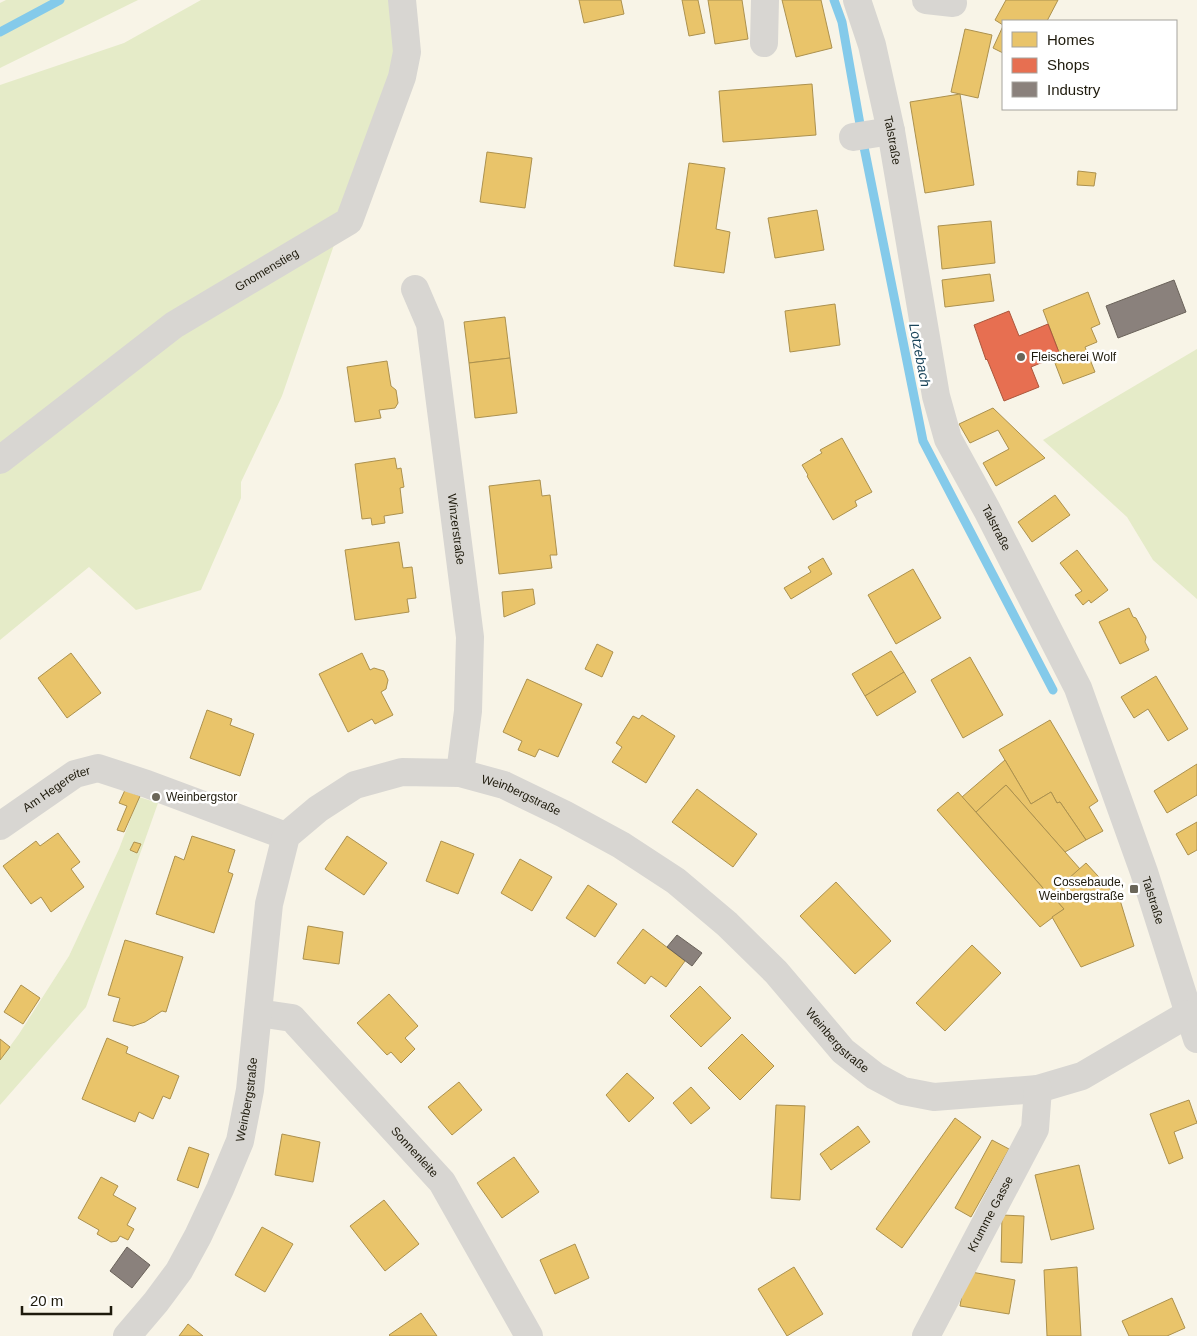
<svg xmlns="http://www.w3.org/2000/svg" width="1197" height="1336" font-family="Helvetica,sans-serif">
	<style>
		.green { fill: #e5ebc8 }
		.homes { fill: #e9c46a; stroke: #ac914e }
		.shops { fill: #e76f51; stroke: #ab563c }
		.industry { fill: #8a817c; stroke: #6a625a }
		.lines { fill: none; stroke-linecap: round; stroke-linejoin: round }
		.stream { stroke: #84caea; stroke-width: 9 }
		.minor { stroke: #d8d6d2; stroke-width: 28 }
		.poi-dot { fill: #6a6659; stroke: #fff; stroke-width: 2 }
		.labels { text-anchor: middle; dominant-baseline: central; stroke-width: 5; stroke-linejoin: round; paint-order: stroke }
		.street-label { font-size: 12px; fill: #1e1a0c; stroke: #fff }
		.poi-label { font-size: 12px; fill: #1e1a0c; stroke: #fff; text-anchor: start }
		.water-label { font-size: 14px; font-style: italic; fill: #1b455b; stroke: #fff }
	</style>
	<rect width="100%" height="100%" fill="#f8f4e7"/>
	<!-- green -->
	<g class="green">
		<polygon points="6,0 138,0 0,68 0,3"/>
		<polygon points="201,0 407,0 413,67 349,221 182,335 335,242 282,396 241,482 241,498 201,590 136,610 89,567 0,640 0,85 124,43"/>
		<polygon points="1197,349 1197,599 1153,560 1127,517 1043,440"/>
		<polygon points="139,797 158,803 86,1007 0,1105 0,1060 19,1034 69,956 119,849"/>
	</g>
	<!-- homes -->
	<g class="homes">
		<polygon points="579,0 621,0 624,14 584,23"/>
		<polygon points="682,0 698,0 705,33 689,36"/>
		<polygon points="708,0 742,0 748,39 715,44"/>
		<polygon points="782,0 821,0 832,48 796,57"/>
		<polygon points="1006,0 1058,0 1047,21 1003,21 1003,25 995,20"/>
		<polygon points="1003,26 1003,53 993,48"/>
		<polygon points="965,29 992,35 978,98 951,92"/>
		<polygon points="812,84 816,135 723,142 719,91"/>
		<polygon points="960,94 974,185 925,193 910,102"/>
		<polygon points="487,152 532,158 525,208 480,202"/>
		<polygon points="689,163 725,168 716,229 730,232 724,273 674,266"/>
		<polygon points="1078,171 1096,173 1094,186 1077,185"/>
		<polygon points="817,210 824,250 775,258 768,218"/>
		<polygon points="991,221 995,263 942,269 938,226"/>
		<polygon points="990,274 994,301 945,307 942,280"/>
		<polygon points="1088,292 1100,324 1091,328 1097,342 1085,347 1095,372 1063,384 1053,358 1060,355 1043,310"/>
		<polygon points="835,304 840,345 790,352 785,311"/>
		<polygon points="505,317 510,358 469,363 464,322"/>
		<polygon points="510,358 517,413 475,418 469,363"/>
		<polygon points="387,361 391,386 396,390 398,403 395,408 379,410 381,418 355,422 347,367"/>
		<polygon points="993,408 1045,458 996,486 983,463 1009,449 998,430 970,443 959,424"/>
		<polygon points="842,438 872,492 855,501 857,506 833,520 807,476 808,475 802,465 822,453 820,450"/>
		<polygon points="395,458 397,469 401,468 404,487 400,488 403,513 384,516 385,523 372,525 371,518 362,519 355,464"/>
		<polygon points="540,480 542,496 550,495 557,555 550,555 552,568 499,574 489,486"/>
		<polygon points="1055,495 1070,515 1032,542 1018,522"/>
		<polygon points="399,542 403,568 412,567 416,598 407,599 409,612 355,620 345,550"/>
		<polygon points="1077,550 1108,590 1091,603 1089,600 1083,605 1075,595 1082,591 1060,563"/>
		<polygon points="823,558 832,574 791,599 784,588 811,572 808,567"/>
		<polygon points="913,569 941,618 896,644 868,595"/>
		<polygon points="533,589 535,604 504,617 502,592"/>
		<polygon points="1129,608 1133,617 1136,618 1146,637 1145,642 1149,650 1120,664 1099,622"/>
		<polygon points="597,644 613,652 602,677 585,669"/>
		<polygon points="891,651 904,672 865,696 852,674"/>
		<polygon points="71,653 101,693 67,718 38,678"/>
		<polygon points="362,653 370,670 374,668 384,671 388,680 386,689 381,692 393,715 375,724 372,719 348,732 319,674"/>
		<polygon points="970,657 1003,715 963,738 931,680"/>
		<polygon points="904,672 916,692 877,716 865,696"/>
		<polygon points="1156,676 1188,729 1168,741 1148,709 1134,718 1121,697"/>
		<polygon points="527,679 582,704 558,757 539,749 535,757 518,750 522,741 503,732"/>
		<polygon points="207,710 232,719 230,725 254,734 240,776 190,758"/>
		<polygon points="642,715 675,736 646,783 612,762 622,747 616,743 633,716 639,719"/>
		<polygon points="1050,720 1098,801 1089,807 1103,831 1086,840 1060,802 1057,803 1051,792 1031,804 999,750"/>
		<polygon points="1005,760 1031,804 1051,792 1057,803 1060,802 1086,840 1065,852 1006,785 976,812 962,797"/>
		<polygon points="1197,764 1197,795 1167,813 1154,791"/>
		<polygon points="1006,785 1080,869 1050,896 976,812"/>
		<polygon points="697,789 757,834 733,867 672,822"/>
		<polygon points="125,790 140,796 124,832 117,830 127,806 119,803"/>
		<polygon points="958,792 1050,896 1051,894 1064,909 1040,927 937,810"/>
		<polygon points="1197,822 1197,850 1188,855 1176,834"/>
		<polygon points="58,833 80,862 71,869 84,887 51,912 41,897 31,904 3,866 36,841 40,846"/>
		<polygon points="192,836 235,850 228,872 233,874 214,933 156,914 175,856 184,860"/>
		<polygon points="347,836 387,863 364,895 325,869"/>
		<polygon points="441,841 474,854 458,894 426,881"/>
		<polygon points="134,842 141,844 137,853 130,850"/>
		<polygon points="520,859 552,877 532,911 501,893"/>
		<polygon points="1086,863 1120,900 1134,946 1081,967 1052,917 1064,909 1051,894"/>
		<polygon points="836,882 891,941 855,974 800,916"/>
		<polygon points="588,885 617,904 595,937 566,918"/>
		<polygon points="308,926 343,932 339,964 303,959"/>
		<polygon points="643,929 685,961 666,987 651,976 645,984 617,963"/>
		<polygon points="125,940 183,957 166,1012 162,1011 145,1022 133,1026 113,1021 120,998 108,995"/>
		<polygon points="972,945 1001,973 945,1031 916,1003"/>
		<polygon points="21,985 40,998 23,1024 4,1012"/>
		<polygon points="700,986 731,1018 701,1047 670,1016"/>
		<polygon points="389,994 418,1026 405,1038 415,1049 401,1063 391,1052 387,1055 357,1023"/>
		<polygon points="742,1034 774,1066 740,1100 708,1068"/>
		<polygon points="107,1038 128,1047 126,1053 179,1076 170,1099 163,1096 153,1119 139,1112 135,1122 82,1099"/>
		<polygon points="0,1039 10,1047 0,1060"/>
		<polygon points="627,1073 654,1098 629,1122 606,1095"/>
		<polygon points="459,1082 482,1110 452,1135 428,1107"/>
		<polygon points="691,1087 710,1108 691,1124 673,1103"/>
		<polygon points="1189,1100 1197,1123 1174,1132 1183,1158 1169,1164 1150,1114"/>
		<polygon points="776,1105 805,1106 800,1200 771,1198"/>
		<polygon points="955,1118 981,1137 902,1248 876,1229"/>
		<polygon points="858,1126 870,1142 831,1170 820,1154"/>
		<polygon points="282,1134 320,1142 313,1182 275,1175"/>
		<polygon points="992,1140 1009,1149 971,1217 955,1208"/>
		<polygon points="189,1147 209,1154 198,1188 177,1180"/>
		<polygon points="514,1157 539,1192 502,1218 477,1183"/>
		<polygon points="1079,1165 1094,1229 1051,1240 1035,1175"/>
		<polygon points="101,1177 118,1186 113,1195 136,1208 127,1225 134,1229 128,1240 120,1236 117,1241 111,1242 97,1234 99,1230 78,1218"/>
		<polygon points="384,1200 419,1244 385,1271 350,1226"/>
		<polygon points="1002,1215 1024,1216 1022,1263 1001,1262"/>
		<polygon points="262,1227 293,1244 265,1292 235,1275"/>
		<polygon points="575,1244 589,1278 555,1294 540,1260"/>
		<polygon points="794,1267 823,1314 787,1336 758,1289"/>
		<polygon points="1077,1267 1081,1336 1047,1336 1044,1270"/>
		<polygon points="966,1271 1015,1280 1009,1314 960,1306"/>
		<polygon points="1172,1298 1185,1328 1167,1336 1129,1336 1122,1321"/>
		<polygon points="421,1313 437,1336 390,1336 389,1335"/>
		<polygon points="188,1324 203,1336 179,1336"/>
	</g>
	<!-- shops -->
	<polygon class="shops" points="1009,311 1019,336 1048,324 1060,355 1031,367 1039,387 1004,401 987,359 986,360 974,325"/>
	<!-- industry -->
	<g class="industry">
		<polygon points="1174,280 1186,312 1118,338 1106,306"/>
		<polygon points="677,935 702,953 692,966 667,947"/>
		<polygon points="127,1247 150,1265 132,1288 110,1271"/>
	</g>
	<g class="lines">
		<!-- stream -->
		<g class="stream">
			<polyline points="834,0 842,22 864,147 923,441 1053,690"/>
			<polyline points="0,32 60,0"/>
		</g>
		<!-- minor -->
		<g class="minor">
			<path id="s1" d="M857,0L872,45L891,131L936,396L948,439L987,510L1078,688L1144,872L1197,1039"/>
			<polyline points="926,0 953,3"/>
			<polyline points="764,43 765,0"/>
			<polyline points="853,137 891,131"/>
			<path id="s2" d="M415,289L430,324L470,637L468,711L460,773"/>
			<path id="s3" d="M0,460L174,325L349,221L402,77L407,52L402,0"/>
			<path id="s4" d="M0,826L75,774L98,768L147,784L286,836"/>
			<path id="s5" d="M258,1013L292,1018L442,1182L529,1336"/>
			<path id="s6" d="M127,1336L156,1302L179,1271L198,1236L220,1189L240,1141L250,1090L269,904L286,836L318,809L355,785L402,772L460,773L504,785L564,814L621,845L676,881L727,924L776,972L843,1051L875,1076L903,1091L934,1097L1038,1089L1082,1076L1188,1014"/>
			<path id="s7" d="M926,1336L1035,1129L1038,1089"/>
		</g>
	</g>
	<!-- markers -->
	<g class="poi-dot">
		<circle cx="1021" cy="357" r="5"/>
		<circle cx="156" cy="797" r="5"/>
		<rect x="1129" y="884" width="10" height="10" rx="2.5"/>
	</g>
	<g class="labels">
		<!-- street labels -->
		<g class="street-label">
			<text stroke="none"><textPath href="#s1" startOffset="145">Talstraße</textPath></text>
			<text stroke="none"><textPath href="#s3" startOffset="328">Gnomenstieg</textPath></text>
			<text stroke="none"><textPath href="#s1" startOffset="550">Talstraße</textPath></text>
			<text stroke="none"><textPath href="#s2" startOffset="245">Winzerstraße</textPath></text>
			<text stroke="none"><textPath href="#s4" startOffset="68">Am Hegereiter</textPath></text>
			<text stroke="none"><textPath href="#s6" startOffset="794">Weinbergstraße</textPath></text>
			<text stroke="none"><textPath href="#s1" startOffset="955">Talstraße</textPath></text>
			<text stroke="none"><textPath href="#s6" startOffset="1199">Weinbergstraße</textPath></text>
			<text stroke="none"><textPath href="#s6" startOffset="269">Weinbergstraße</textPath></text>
			<text stroke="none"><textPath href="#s5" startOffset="216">Sonnenleite</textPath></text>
			<text stroke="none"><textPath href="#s7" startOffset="138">Krumme Gasse</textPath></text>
		</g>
		<!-- poi labels -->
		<g class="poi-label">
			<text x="1031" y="357">Fleischerei Wolf</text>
			<text x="166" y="797">Weinbergstor</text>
			<text x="1124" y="882" text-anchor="end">Cossebaude,<tspan x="1124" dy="14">Weinbergstraße</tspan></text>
		</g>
		<!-- water labels -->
		<g class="water-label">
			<text transform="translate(920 355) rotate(79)">Lotzebach</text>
		</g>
	</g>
	<!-- legend -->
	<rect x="1002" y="20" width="175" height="90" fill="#ffffff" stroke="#a5a39e"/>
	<rect x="1012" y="32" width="25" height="15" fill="#e9c46a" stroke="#a5a39e"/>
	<text x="1047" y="45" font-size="15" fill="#1e1a0c">Homes</text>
	<rect x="1012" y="58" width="25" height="15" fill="#e76f51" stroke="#a5a39e"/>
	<text x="1047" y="70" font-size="15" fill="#1e1a0c">Shops</text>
	<rect x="1012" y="82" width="25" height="15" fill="#8a817c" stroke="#a5a39e"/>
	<text x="1047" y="95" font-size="15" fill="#1e1a0c">Industry</text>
	<!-- scale -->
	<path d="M22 1306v8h89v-8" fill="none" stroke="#1e1a0c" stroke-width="2.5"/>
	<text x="30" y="1306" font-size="15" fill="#1e1a0c" stroke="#ffffff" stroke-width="4" paint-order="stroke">20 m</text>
</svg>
